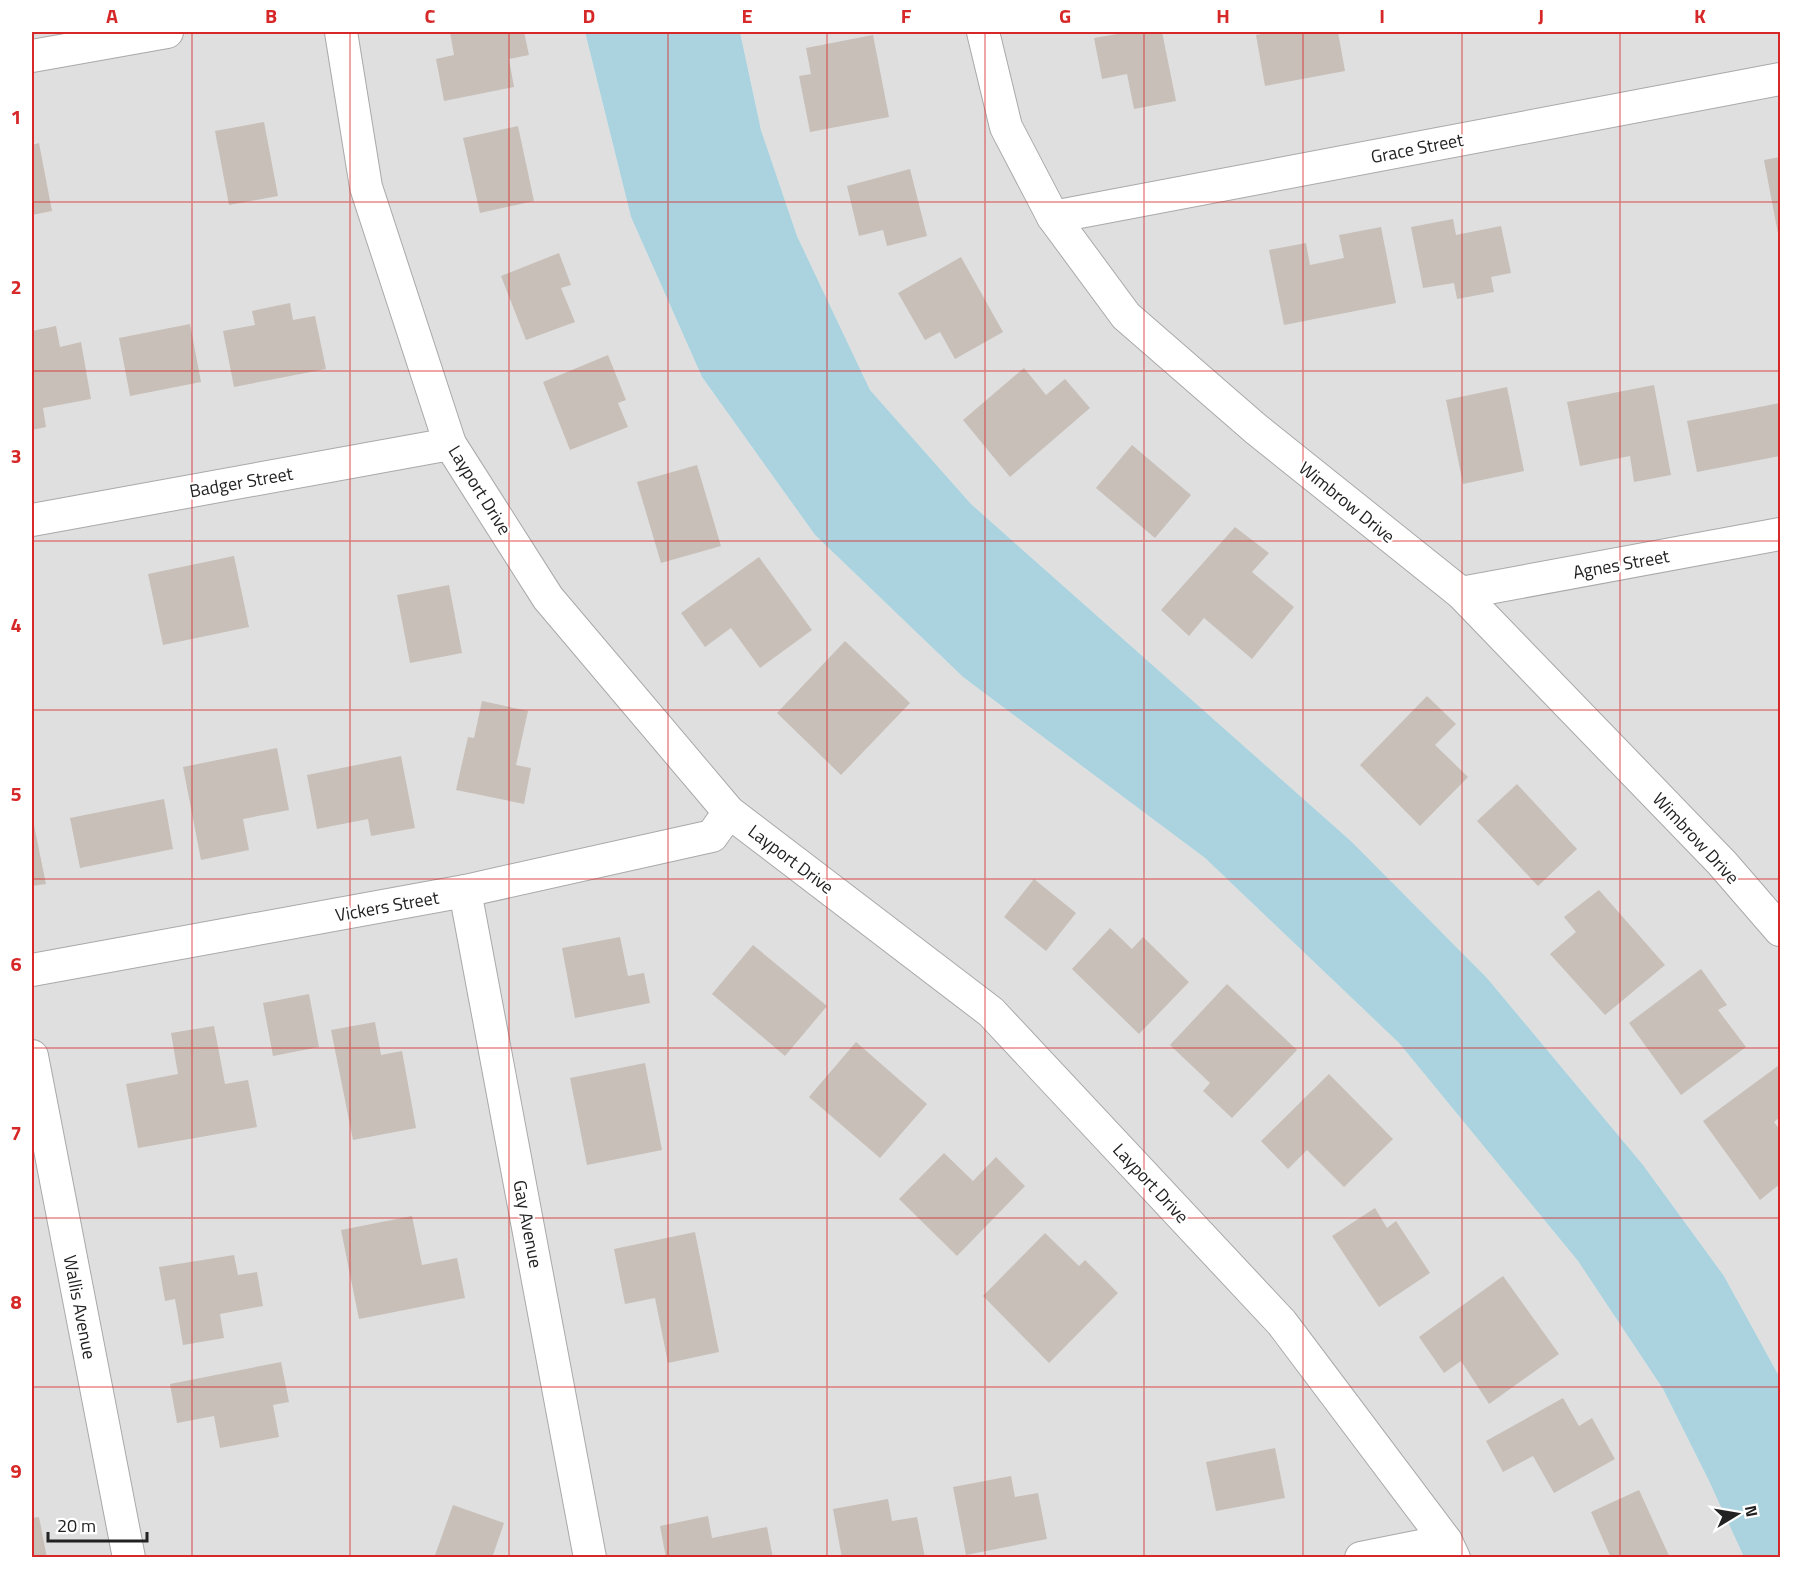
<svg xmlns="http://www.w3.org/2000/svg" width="1812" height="1589" font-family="'Titillium Web',sans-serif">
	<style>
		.residential { fill: #e0dfdf }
		.water { fill: #aad3df }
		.building { fill: #c7bfb8 }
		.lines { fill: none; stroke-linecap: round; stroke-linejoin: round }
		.minor-casing { stroke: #a9a9a9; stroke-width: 34 }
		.minor { stroke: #fff; stroke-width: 32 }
		.grid { fill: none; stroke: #d62828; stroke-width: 1.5; stroke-opacity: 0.55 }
		.labels { text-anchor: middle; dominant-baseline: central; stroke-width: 4.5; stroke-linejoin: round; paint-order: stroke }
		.street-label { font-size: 18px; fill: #222; stroke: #fff }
		.neatline { fill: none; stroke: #d62828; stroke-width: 2 }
		.grid-label { font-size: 20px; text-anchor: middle; font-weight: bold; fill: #d62828 }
	</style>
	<rect width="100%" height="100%" fill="#f2efe9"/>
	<!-- residential -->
	<g class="residential">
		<polygon points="32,32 585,32 631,217 702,377 815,535 963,677 1205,858 1399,1043 1578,1261 1663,1389 1709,1481 1744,1557 32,1558"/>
		<polygon points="740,32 1780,32 1780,1378 1724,1276 1643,1165 1487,978 1352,842 971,504 870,390 797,236 761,130"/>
	</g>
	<!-- water -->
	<polygon class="water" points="585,32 740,32 761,130 797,236 870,390 971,504 1352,842 1487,978 1643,1165 1724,1276 1780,1378 1780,1557 1744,1557 1709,1481 1663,1389 1578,1261 1399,1043 1205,858 963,677 815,535 702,377 631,217"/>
	<!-- building -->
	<g class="building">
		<polygon points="450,32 524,32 529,55 509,59 514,87 444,101 436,59 454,55"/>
		<polygon points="1129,32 1162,32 1176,101 1134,109 1127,74 1102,79 1094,38"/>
		<polygon points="1273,32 1338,32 1345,71 1265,86 1256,35"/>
		<polygon points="873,35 889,117 810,132 799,76 811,74 806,48"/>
		<polygon points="264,122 278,196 229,205 215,131"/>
		<polygon points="518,126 534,201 480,213 463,138"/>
		<polygon points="39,143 52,211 32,215 32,145"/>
		<polygon points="1780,157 1780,239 1779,239 1764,160"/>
		<polygon points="910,169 927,236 887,246 883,230 859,236 847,186"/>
		<polygon points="1453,219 1456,235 1501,226 1511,273 1491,277 1494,292 1457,299 1454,283 1423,288 1411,227"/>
		<polygon points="1381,227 1396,303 1284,325 1269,250 1306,243 1310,265 1344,258 1339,235"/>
		<polygon points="559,253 571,285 561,288 575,322 526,340 501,276"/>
		<polygon points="961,257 1003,332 955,359 940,332 925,340 898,293"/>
		<polygon points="290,303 293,320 315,316 326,369 234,387 223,331 255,325 252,311"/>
		<polygon points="190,324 201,382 130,396 119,338"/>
		<polygon points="56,326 60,347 81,342 91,399 43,408 46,427 32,430 32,331"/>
		<polygon points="608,355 626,400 618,403 628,427 570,450 543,382"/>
		<polygon points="1024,368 1046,395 1065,379 1090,408 1010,477 963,420"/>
		<polygon points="1654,385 1671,475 1634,482 1630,456 1580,466 1567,402"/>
		<polygon points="1507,387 1524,471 1463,484 1446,400"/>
		<polygon points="1780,403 1780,456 1697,472 1687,421"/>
		<polygon points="1132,445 1191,495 1155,538 1096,488"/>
		<polygon points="697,465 721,546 661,563 637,482"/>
		<polygon points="1235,527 1269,553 1252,572 1294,607 1252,659 1204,618 1189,636 1161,610"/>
		<polygon points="234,556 249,627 163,645 148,574"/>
		<polygon points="759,557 812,630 760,668 731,628 705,647 681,613"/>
		<polygon points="449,585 462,653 410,663 397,595"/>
		<polygon points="845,641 910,703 841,775 777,713"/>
		<polygon points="1427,696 1456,724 1435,745 1468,777 1420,826 1360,765"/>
		<polygon points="482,701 528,711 516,765 531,768 524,804 456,790 468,737 474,738"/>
		<polygon points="277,748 289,810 243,819 249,850 201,860 183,767"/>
		<polygon points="401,756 415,828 371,836 368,819 317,829 307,775"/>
		<polygon points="1517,784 1577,849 1538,886 1477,821"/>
		<polygon points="164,799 173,849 80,868 70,818"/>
		<polygon points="32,825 34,825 46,884 32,886"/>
		<polygon points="1034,879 1076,913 1046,951 1004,917"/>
		<polygon points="1599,890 1665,965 1605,1015 1550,954 1576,932 1564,917"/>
		<polygon points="1110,928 1132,949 1143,937 1189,982 1139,1034 1072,969"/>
		<polygon points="620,937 628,976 644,973 650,1003 575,1018 562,948"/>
		<polygon points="753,945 827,1006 785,1056 712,994"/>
		<polygon points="1701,969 1727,1005 1718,1010 1746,1047 1681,1095 1629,1023"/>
		<polygon points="1227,984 1297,1050 1232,1118 1203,1091 1210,1083 1170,1045"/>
		<polygon points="309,994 319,1047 273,1056 263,1003"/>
		<polygon points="375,1022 381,1055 402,1051 416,1128 353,1140 331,1030"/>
		<polygon points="214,1026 225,1084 248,1080 257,1127 138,1148 126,1084 178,1074 171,1033"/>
		<polygon points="856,1042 927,1104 880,1158 809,1097"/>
		<polygon points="645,1063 662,1150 587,1165 570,1078"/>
		<polygon points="1778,1066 1780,1070 1780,1117 1774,1122 1780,1130 1780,1184 1760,1200 1703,1121"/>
		<polygon points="1329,1074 1393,1139 1344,1187 1307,1150 1288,1169 1261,1141"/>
		<polygon points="944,1153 973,1181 996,1157 1025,1186 957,1256 899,1199"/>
		<polygon points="1375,1208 1387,1228 1396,1221 1430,1273 1379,1307 1332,1236"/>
		<polygon points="412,1216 422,1265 457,1258 465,1298 359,1319 341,1230"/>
		<polygon points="695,1232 719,1352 668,1363 655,1298 625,1304 614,1249"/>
		<polygon points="1045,1233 1079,1266 1085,1260 1118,1293 1049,1363 983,1296"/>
		<polygon points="234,1255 238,1275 257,1272 263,1306 220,1314 224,1338 183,1345 175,1299 165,1301 159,1267"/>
		<polygon points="1503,1276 1559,1354 1489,1404 1461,1361 1444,1373 1419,1337"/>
		<polygon points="281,1362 289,1402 273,1405 279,1437 220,1448 214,1416 177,1423 170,1384"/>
		<polygon points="1563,1398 1579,1426 1592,1418 1615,1459 1554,1493 1533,1456 1503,1472 1486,1441"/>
		<polygon points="1275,1448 1285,1498 1216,1511 1206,1462"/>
		<polygon points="1011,1476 1015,1497 1038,1493 1047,1539 966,1555 953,1487"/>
		<polygon points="1639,1490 1670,1558 1611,1558 1591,1512"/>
		<polygon points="888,1499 892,1521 917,1517 925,1558 842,1558 833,1509"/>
		<polygon points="453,1505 504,1523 492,1558 434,1558"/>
		<polygon points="708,1516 712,1538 767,1527 773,1558 666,1558 660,1526"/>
		<polygon points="39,1517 47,1558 32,1558 32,1518"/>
	</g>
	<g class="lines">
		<defs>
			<g id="minor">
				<polyline points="341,32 366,187 450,444 548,598 729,812 991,1012 1282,1323 1446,1541 1454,1558"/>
				<polyline points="983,32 1006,127 1053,217 1126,316 1256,429 1461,593 1722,863 1780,930"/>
				<polyline points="32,56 167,32"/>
				<polyline points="1053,217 1780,79"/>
				<polyline points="32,520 450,444"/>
				<polyline points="1461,593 1780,534"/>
				<polyline points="465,891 590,1558"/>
				<polyline points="32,970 465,891 712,836 729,812"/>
				<polyline points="32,1056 129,1558"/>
				<polyline points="1361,1558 1446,1541"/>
			</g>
		</defs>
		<!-- minor casing -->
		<use href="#minor" class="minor-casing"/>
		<!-- minor -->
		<use href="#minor" class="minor"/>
	</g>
	<!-- grid -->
	<path class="grid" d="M192,32V1558M350,32V1558M509,32V1558M668,32V1558M827,32V1558M985,32V1558M1144,32V1558M1303,32V1558M1462,32V1558M1620,32V1558M32,202H1780M32,371H1780M32,541H1780M32,710H1780M32,879H1780M32,1048H1780M32,1218H1780M32,1387H1780"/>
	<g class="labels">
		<!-- street labels -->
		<g class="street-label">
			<text transform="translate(1417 148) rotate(-11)">Grace Street</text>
			<text transform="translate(241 482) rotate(-10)">Badger Street</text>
			<text transform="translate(480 490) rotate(58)">Layport Drive</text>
			<text transform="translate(1347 502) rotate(39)">Wimbrow Drive</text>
			<text transform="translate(1621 564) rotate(-10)">Agnes Street</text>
			<text transform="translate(1696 838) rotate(47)">Wimbrow Drive</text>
			<text transform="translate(791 859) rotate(37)">Layport Drive</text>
			<text transform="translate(387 906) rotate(-10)">Vickers Street</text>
			<text transform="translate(1151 1183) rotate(47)">Layport Drive</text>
			<text transform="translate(528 1224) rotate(79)">Gay Avenue</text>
			<text transform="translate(80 1307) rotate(79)">Wallis Avenue</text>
		</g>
	</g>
	<!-- border -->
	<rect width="1812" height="1589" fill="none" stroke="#ffffff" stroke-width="66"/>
	<!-- north arrow -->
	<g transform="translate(1737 1514) rotate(79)" stroke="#ffffff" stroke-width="4.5" paint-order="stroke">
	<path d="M0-4.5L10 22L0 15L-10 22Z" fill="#222222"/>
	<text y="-9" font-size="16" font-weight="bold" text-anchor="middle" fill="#222222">N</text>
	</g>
	<!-- scale -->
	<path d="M48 1532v9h99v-9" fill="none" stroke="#222222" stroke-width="3"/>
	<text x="57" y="1532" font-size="18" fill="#222222" stroke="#ffffff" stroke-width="4.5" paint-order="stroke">20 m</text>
	<rect x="33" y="33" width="1746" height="1523" class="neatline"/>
	<g class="grid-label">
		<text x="112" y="23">A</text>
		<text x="271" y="23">B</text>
		<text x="430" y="23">C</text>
		<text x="589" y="23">D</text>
		<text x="747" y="23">E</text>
		<text x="906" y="23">F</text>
		<text x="1065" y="23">G</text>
		<text x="1223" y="23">H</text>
		<text x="1382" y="23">I</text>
		<text x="1541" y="23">J</text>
		<text x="1700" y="23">K</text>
		<text x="16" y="124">1</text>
		<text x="16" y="294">2</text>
		<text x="16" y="463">3</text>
		<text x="16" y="632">4</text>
		<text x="16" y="801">5</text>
		<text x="16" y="971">6</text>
		<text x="16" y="1140">7</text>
		<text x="16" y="1309">8</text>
		<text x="16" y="1478">9</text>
	</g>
</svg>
